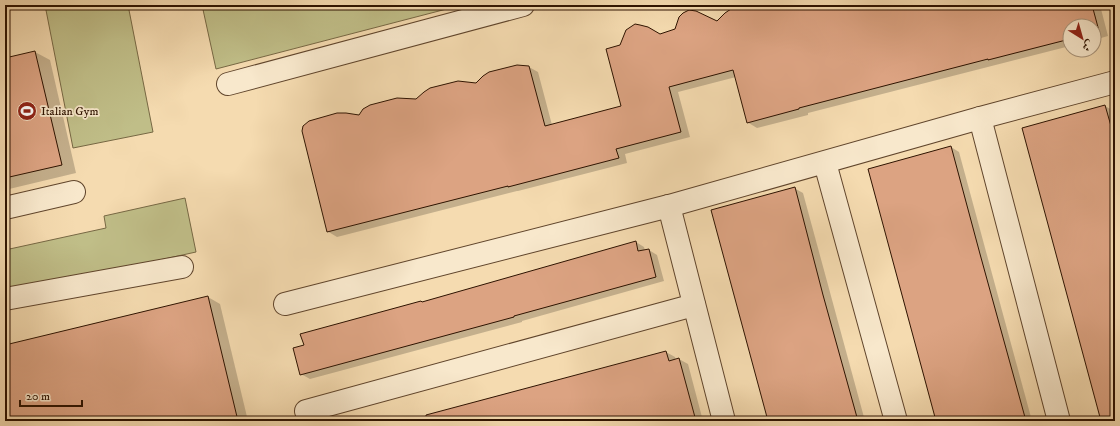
<svg xmlns="http://www.w3.org/2000/svg" width="1120" height="426" font-family="'IM FELL DW Pica',Amiri,serif">
	<style>
		.green { fill: #c0be88; stroke: #776844 }
		.shadow { fill: #0003 }
		.building { fill: #dca382; stroke: #2e1300 }
		.lines { fill: none; stroke-linecap: round; stroke-linejoin: round }
		.minor-casing { stroke: #60452c; stroke-width: 24 }
		.minor { stroke: #f8e8cc; stroke-width: 22 }
		.labels { text-anchor: middle; dominant-baseline: central; stroke-width: 3.5; stroke-linejoin: round; paint-order: stroke }
		.poi-label { font-size: 12px; fill: #2e1300; stroke: #f8e8cc; text-anchor: start }
	</style>
	<rect width="100%" height="100%" fill="#f5dbb0"/>
	<filter id="stains"><feTurbulence type="fractalNoise" baseFrequency=".005" numOctaves="4"/><feColorMatrix values="0 0 0 0 .2 0 0 0 0 .09 0 0 0 0 .02 0 0 0 .5 -.17"/></filter>
	<radialGradient id="worn" r=".72"><stop offset=".6" stop-color="#630" stop-opacity="0"/><stop offset="1" stop-color="#630" stop-opacity=".3"/></radialGradient>
	<!-- green -->
	<g class="green">
		<polygon points="45,5 128,5 153,132 73,148"/>
		<polygon points="202,5 462,5 216,69"/>
		<polygon points="185,198 196,252 5,294 5,250 106,228 104,216"/>
	</g>
	<!-- shadow -->
	<g class="shadow">
		<polygon points="752,5 1100,5 1108,36 1094,40 1094,26 1070,26 1070,46 808,113 808,115 757,128 747,122 736,77 678,92 690,137 625,154 627,163 518,191 517,191 337,237 327,231 359,117 476,84 529,67 538,72 552,125 622,107 660,35 717,23"/>
		<polygon points="35,52 50,60 76,173 5,190 5,59"/>
		<polygon points="1105,106 1114,111 1115,115 1115,421 1102,421"/>
		<polygon points="951,147 959,152 1032,421 937,421"/>
		<polygon points="794,188 803,193 865,421 769,421"/>
		<polygon points="636,242 644,247 645,251 649,250 657,255 664,281 522,321 522,322 310,379 301,374 422,302"/>
		<polygon points="208,297 220,304 248,421 5,421 5,345"/>
		<polygon points="666,352 675,357 676,360 679,359 688,364 703,421 408,421"/>
	</g>
	<!-- building -->
	<g class="building">
		<polygon points="748,5 1092,5 1099,31 1094,32 1094,26 1070,26 1070,39 988,60 988,59 799,108 799,109 747,123 733,70 669,87 681,132 616,149 619,158 508,187 508,186 327,232 302,131 303,126 309,121 337,113 346,113 359,115 363,109 370,105 397,98 416,99 424,92 430,88 458,81 476,83 483,76 489,72 517,65 529,66 545,126 621,106 606,49 620,45 626,30 635,24 640,25 648,27 660,34 675,29 679,17 683,13 689,10 696,11 717,21 725,13 731,9"/>
		<polygon points="35,51 62,165 5,178 5,58"/>
		<polygon points="1105,105 1115,140 1115,421 1101,421 1022,128"/>
		<polygon points="951,146 980,254 1026,421 936,421 868,169"/>
		<polygon points="795,187 823,295 858,421 768,421 711,210"/>
		<polygon points="636,241 638,251 649,249 656,277 514,316 514,317 300,375 293,348 304,345 300,334 421,301 422,302"/>
		<polygon points="208,296 238,421 5,421 5,345"/>
		<polygon points="666,351 669,361 679,358 696,421 426,421 426,415"/>
	</g>
	<g class="lines">
		<defs>
			<g id="minor">
				<polyline points="228,84 523,5"/>
				<polyline points="980,118 1059,421"/>
				<polyline points="825,163 896,421"/>
				<polyline points="669,206 724,421"/>
				<polyline points="5,208 74,192"/>
				<polyline points="5,299 182,267"/>
				<polyline points="285,304 669,206 980,118 1115,82"/>
				<polyline points="306,411 694,305"/>
			</g>
		</defs>
		<!-- minor casing -->
		<use href="#minor" class="minor-casing"/>
		<!-- minor -->
		<use href="#minor" class="minor"/>
	</g>
	<!-- icons -->
	<defs>
		<symbol id="stadium-disc" viewBox="-11 -11 22 22"><circle r="9.5" fill="#8f2418" stroke="#f8e8cc"/><path d="M0-5a6.5 5 0 1 0 0 10a6.5 5 0 1 0 0-10ZM-3.5-1.8h7v3.6h-7Z" fill="#fff"/></symbol>
	</defs>
	<g fill-rule="evenodd">
		<use href="#stadium-disc" x="16" y="100" width="22" height="22"/>
	</g>
	<g class="labels">
		<!-- poi labels -->
		<g class="poi-label">
			<text x="41" y="111">Italian Gym</text>
		</g>
	</g>
	<!-- margin -->
	<rect width="1120" height="426" fill="none" stroke="#f5dbb0" stroke-width="20"/>
	<rect x="6" y="6" width="1108" height="414" fill="none" stroke="#2e1300" stroke-width="2"/>
	<rect x="10" y="10" width="1100" height="406" fill="none" stroke="#2e1300"/>
	<!-- north arrow -->
	<g transform="translate(1082 38) rotate(143)"><circle r="19" fill="#f8e8cc" stroke="#a7937a"/>
	<path d="M0-3L7 15L0 10L-7 15Z" fill="#8f2418"/>
	<text y="-6" font-size="11" font-weight="bold" text-anchor="middle" fill="#2e1300">ش</text>
	</g>
	<!-- scale -->
	<path d="M20 400v6h62v-6" fill="none" stroke="#2e1300" stroke-width="2"/>
	<text x="26" y="400" font-size="12" fill="#2e1300" stroke="#f8e8cc" stroke-width="3" paint-order="stroke">20 m</text>
	<rect width="100%" height="100%" filter="url(#stains)"/>
	<rect width="100%" height="100%" fill="url(#worn)"/>
</svg>
